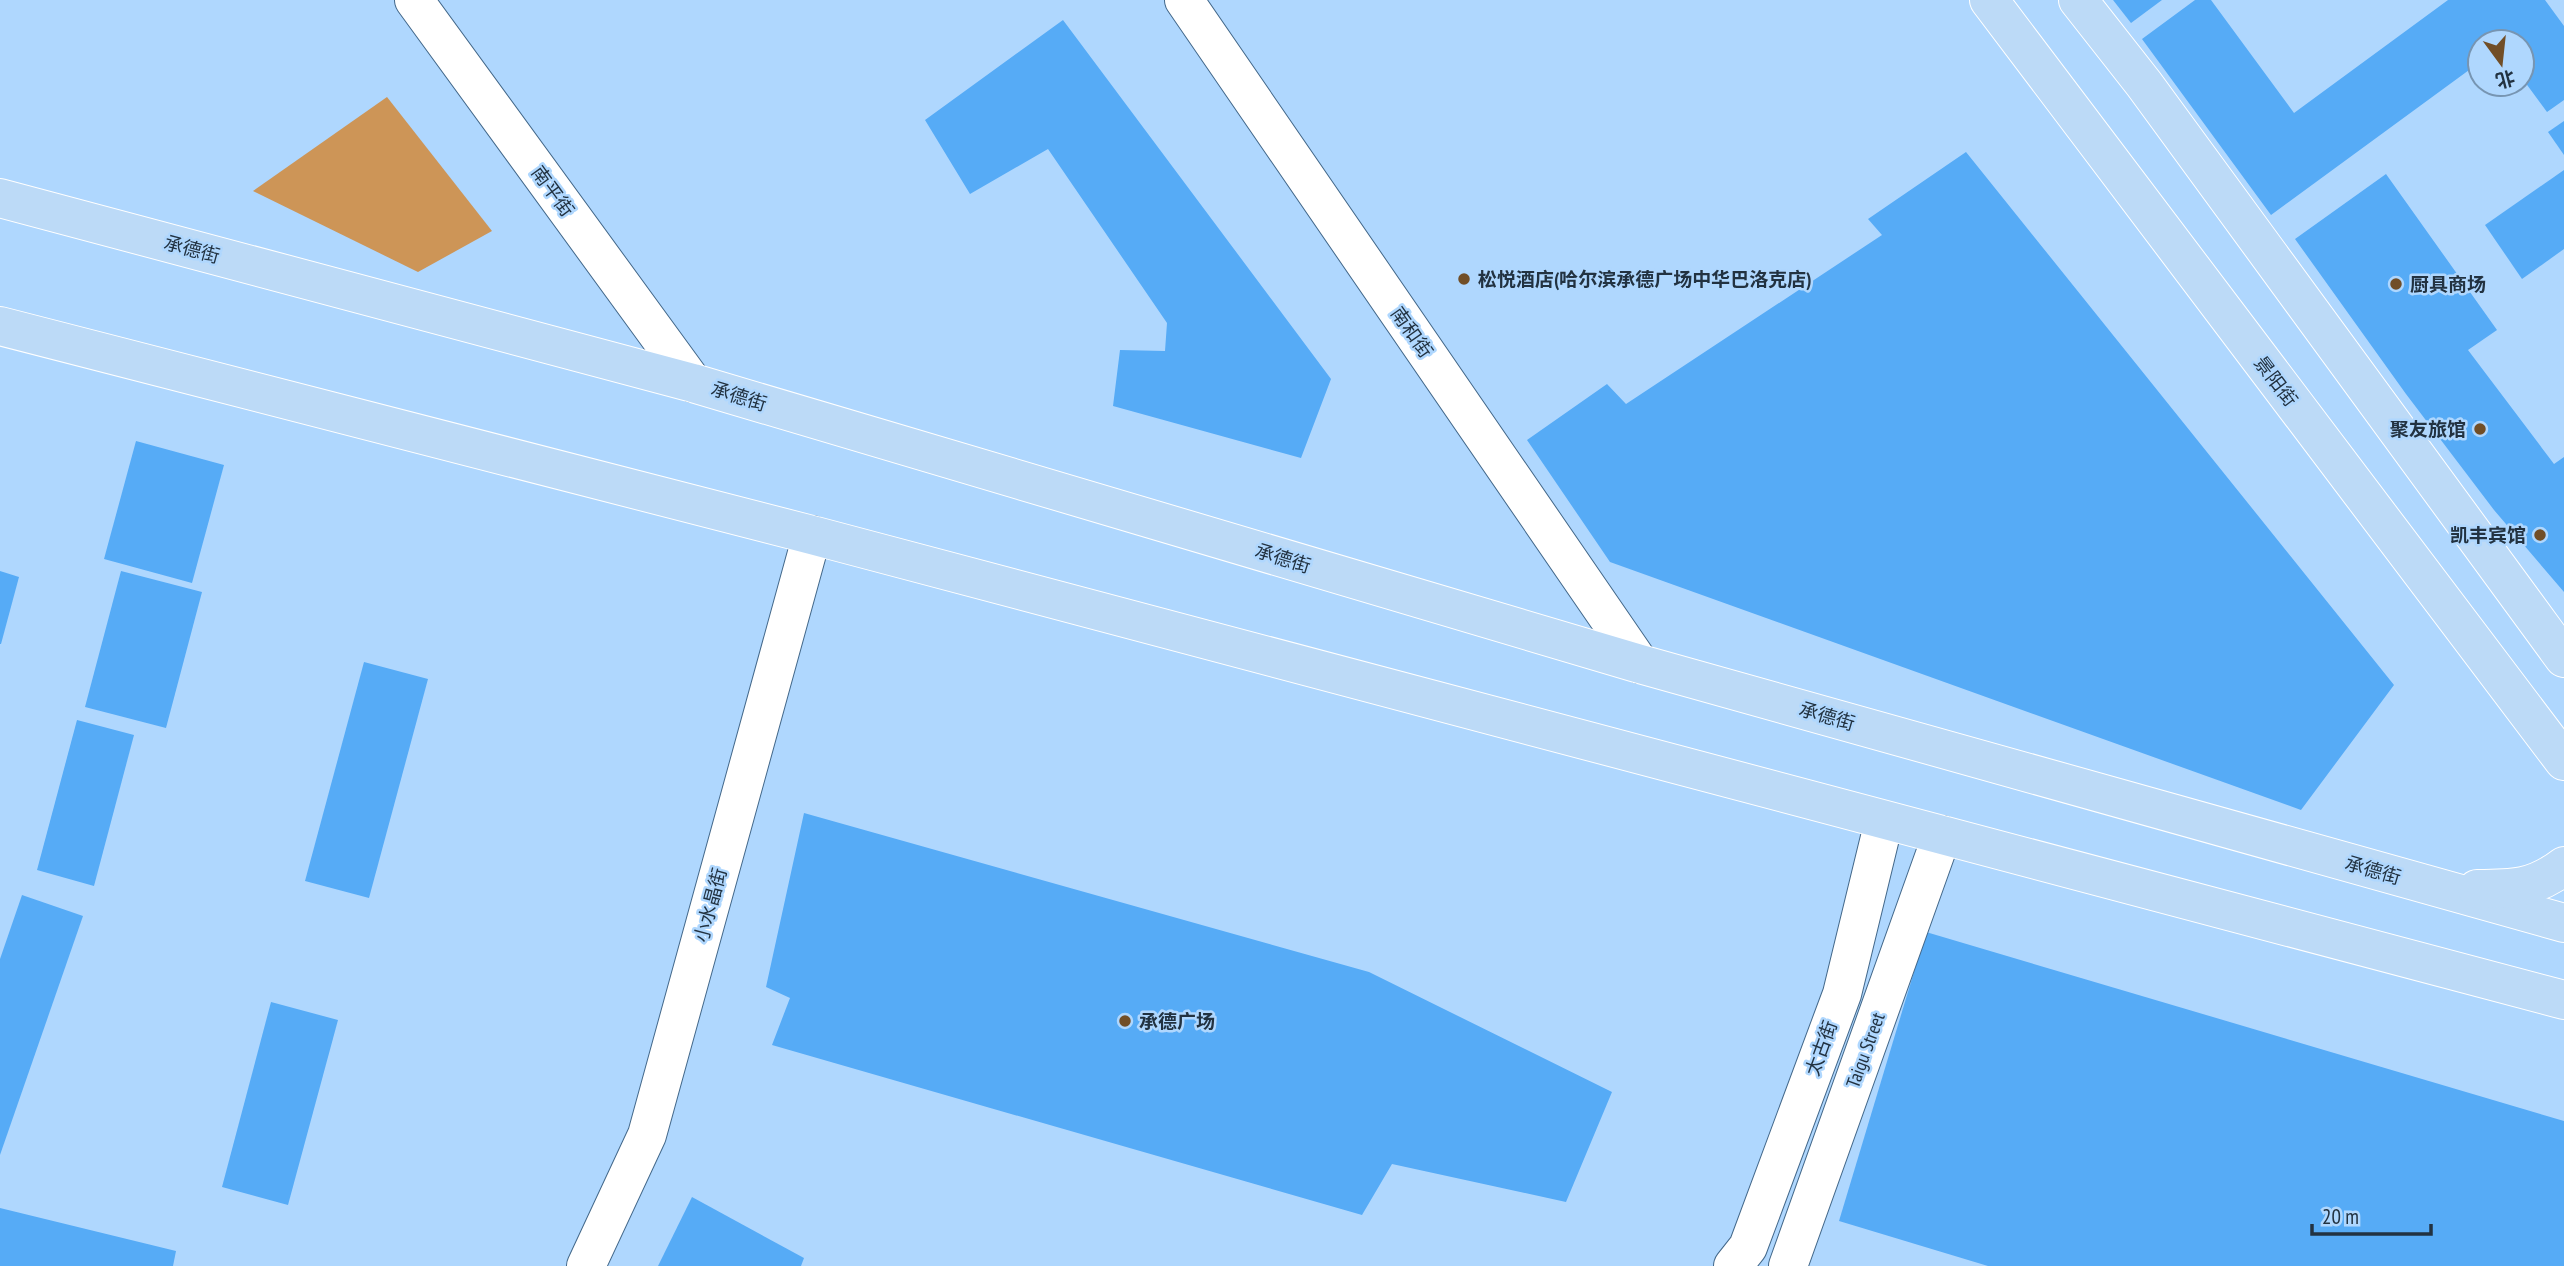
<svg xmlns="http://www.w3.org/2000/svg" width="2564" height="1266" font-family="'PT Sans Narrow','Noto Sans SC',sans-serif">
	<style>
		.green { fill: #cd9557 }
		.building { fill: #56abf6 }
		.lines { fill: none; stroke-linecap: round; stroke-linejoin: round }
		.tertiary-casing { stroke: #43688a; stroke-width: 40 }
		.secondary-casing { stroke: #43688a; stroke-width: 40 }
		.primary-casing { stroke: #fff; stroke-width: 40 }
		.tertiary { stroke: #fff; stroke-width: 38 }
		.secondary { stroke: #fff; stroke-width: 38 }
		.primary { stroke: #bcdaf7; stroke-width: 38 }
		.poi-dot { fill: #714e27; stroke: #afd7fe; stroke-width: 2.5 }
		.labels { text-anchor: middle; dominant-baseline: central; stroke-width: 5; stroke-linejoin: round; paint-order: stroke }
		.street-label { font-size: 19px; fill: #223241; stroke: #afd7fe }
		.poi-label { font-size: 19px; font-weight: bold; fill: #223241; stroke: #afd7fe; text-anchor: start }
	</style>
	<rect width="100%" height="100%" fill="#afd7fe"/>
	<!-- green -->
	<polygon class="green" points="387,97 492,231 418,272 253,191"/>
	<!-- building -->
	<g class="building">
		<polygon points="2113,0 2162,0 2131,23"/>
		<polygon points="2195,0 2211,0 2294,113 2448,0 2545,0 2564,26 2564,100 2547,112 2522,78 2522,42 2480,42 2480,62 2271,215 2142,39"/>
		<polygon points="1063,20 1331,379 1301,458 1113,406 1120,350 1165,351 1167,323 1048,149 970,194 925,120"/>
		<polygon points="2564,121 2564,155 2548,132"/>
		<polygon points="1966,152 2394,685 2301,810 1610,562 1527,440 1607,384 1626,404 1882,235 1868,219"/>
		<polygon points="2564,170 2564,249 2522,279 2485,225"/>
		<polygon points="2386,174 2497,330 2468,350 2554,464 2564,457 2564,592 2494,510 2406,394 2295,239"/>
		<polygon points="136,441 224,465 192,583 104,559"/>
		<polygon points="0,571 19,577 1,644 0,644"/>
		<polygon points="121,571 202,592 166,728 85,707"/>
		<polygon points="364,662 428,679 369,898 305,881"/>
		<polygon points="77,720 134,735 94,886 37,870"/>
		<polygon points="804,813 1369,972 1612,1092 1566,1202 1392,1164 1362,1215 772,1045 790,998 766,987"/>
		<polygon points="22,895 83,916 0,1155 0,959"/>
		<polygon points="1926,932 2564,1121 2564,1266 1988,1266 1839,1221"/>
		<polygon points="271,1002 338,1020 288,1205 222,1187"/>
		<polygon points="692,1197 804,1258 801,1266 658,1266"/>
		<polygon points="0,1208 176,1251 173,1266 0,1266"/>
	</g>
	<g class="lines">
		<defs>
			<g id="tertiary">
				<polyline points="414,0 693,383"/>
				<polyline points="1184,0 1640,664"/>
				<polyline points="586,1266 647,1135 812,535"/>
			</g>
			<g id="secondary">
				<polyline points="1733,1266 1748,1247 1842,994 1884,821"/>
				<polyline points="1788,1266 1942,835"/>
			</g>
			<g id="primary">
				<polyline points="1989,0 2564,761"/>
				<polyline points="2078,0 2144,84 2564,658"/>
				<polyline points="0,198 693,383 1640,664 2564,923"/>
				<polyline points="0,326 812,535 2564,1000"/>
				<path d="M2477,889C2513,889 2534,889 2564,866"/>
			</g>
		</defs>
		<!-- tertiary casing -->
		<use href="#tertiary" class="tertiary-casing"/>
		<!-- secondary casing -->
		<use href="#secondary" class="secondary-casing"/>
		<!-- primary casing -->
		<use href="#primary" class="primary-casing"/>
		<!-- tertiary -->
		<use href="#tertiary" class="tertiary"/>
		<!-- secondary -->
		<use href="#secondary" class="secondary"/>
		<!-- primary -->
		<use href="#primary" class="primary"/>
	</g>
	<!-- markers -->
	<g class="poi-dot">
		<circle cx="1464" cy="279" r="7"/>
		<circle cx="2396" cy="284" r="7"/>
		<circle cx="2480" cy="429" r="7"/>
		<circle cx="2540" cy="535" r="7"/>
		<circle cx="1125" cy="1021" r="7"/>
	</g>
	<g class="labels">
		<!-- street labels -->
		<g class="street-label">
			<text transform="translate(553 191) rotate(54)">南平街</text>
			<text transform="translate(192 249) rotate(15)">承德街</text>
			<text transform="translate(1412 332) rotate(55)">南和街</text>
			<text transform="translate(2276 381) rotate(53)">景阳街</text>
			<text transform="translate(739 396) rotate(17)">承德街</text>
			<text transform="translate(1283 558) rotate(17)">承德街</text>
			<text transform="translate(1827 716) rotate(16)">承德街</text>
			<text transform="translate(2373 870) rotate(16)">承德街</text>
			<text transform="translate(710 905) rotate(-75)">小水晶街</text>
			<text transform="translate(1821 1048) rotate(-70)">太古街</text>
			<text transform="translate(1865 1050) rotate(-70)">Taigu Street</text>
		</g>
		<!-- poi labels -->
		<g class="poi-label">
			<text x="1478" y="279">松悦酒店(哈尔滨承德广场中华巴洛克店)</text>
			<text x="2410" y="284">厨具商场</text>
			<text x="2466" y="429" text-anchor="end">聚友旅馆</text>
			<text x="2526" y="535" text-anchor="end">凯丰宾馆</text>
			<text x="1139" y="1021">承德广场</text>
		</g>
	</g>
	<!-- north arrow -->
	<g transform="translate(2501 63) rotate(165)"><circle r="33" fill="#afd7fe" stroke="#7795b2" stroke-width="2"/>
	<path d="M0-5L12 26L0 18L-12 26Z" fill="#714e27"/>
	<text y="-10" font-size="19" font-weight="bold" text-anchor="middle" fill="#223241">北</text>
	</g>
	<!-- scale -->
	<path d="M2312 1224v10h119v-10" fill="none" stroke="#223241" stroke-width="3.5"/>
	<text x="2322" y="1224" font-size="21" fill="#223241" stroke="#afd7fe" stroke-width="5" paint-order="stroke">20 m</text>
</svg>
